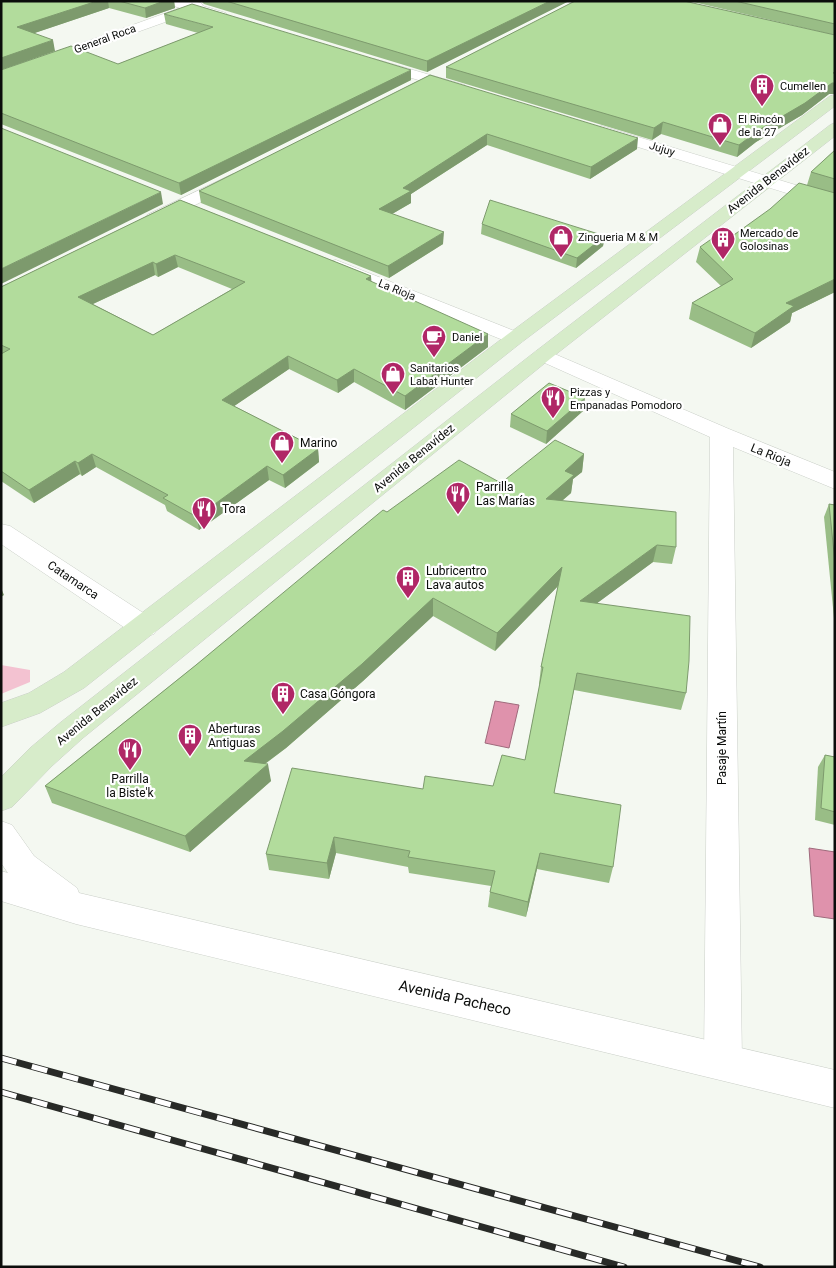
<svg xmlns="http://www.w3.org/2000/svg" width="836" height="1268" font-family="Roboto,sans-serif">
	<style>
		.green { fill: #f3c2d1 }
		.water { fill: #df92ac; stroke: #9f6a7c }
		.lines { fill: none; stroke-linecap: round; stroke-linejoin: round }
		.minor-casing { stroke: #cacfc8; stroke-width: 1 }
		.tertiary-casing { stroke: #cacfc8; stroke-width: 1 }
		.secondary-casing { stroke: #cacfc8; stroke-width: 1 }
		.minor { fill: #fff; fill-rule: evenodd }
		.tertiary { fill: #fff; fill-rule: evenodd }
		.secondary { fill: #d7ecca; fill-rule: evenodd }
		.rail-casing { stroke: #282a27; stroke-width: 7 }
		.rail { stroke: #fff; stroke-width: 5; stroke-dasharray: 16; stroke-linecap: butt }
		.wall { fill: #99bd86; fill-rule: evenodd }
		.shaded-wall { fill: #7d9a6d }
		.building { fill: #b2dc9c; stroke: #7d9a6d; fill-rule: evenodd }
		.labels { text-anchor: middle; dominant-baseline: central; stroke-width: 4.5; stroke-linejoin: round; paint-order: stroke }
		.far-street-label { font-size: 11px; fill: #0b0d0b; stroke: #fff }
		.far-poi-label { font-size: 11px; fill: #0b0d0b; stroke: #fff; text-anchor: start }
		.street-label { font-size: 12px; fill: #0b0d0b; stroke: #fff }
		.poi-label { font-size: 12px; fill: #0b0d0b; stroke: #fff; text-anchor: start }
		.near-street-label { font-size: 15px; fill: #0b0d0b; stroke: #fff }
	</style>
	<rect width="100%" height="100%" fill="#f4f8f1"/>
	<!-- green -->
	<polygon class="green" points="1,665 30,670 30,682 1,694"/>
	<!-- water -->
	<g class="water">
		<polygon points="495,701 519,705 509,748 485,743"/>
		<polygon points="809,848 835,852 835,919 814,916"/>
	</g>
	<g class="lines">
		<defs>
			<g id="minor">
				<polygon points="166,1 197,2 201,3 203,6 226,13 227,16 221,20 193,12 1,81 1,72 180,8 168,4"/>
				<polygon points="375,59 465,85 467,88 465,91 460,92 370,66 368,63 370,60"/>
				<polygon points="602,126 835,197 835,208 596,134 594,131 596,128"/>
				<polygon points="233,174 239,175 241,179 239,183 159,223 153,224 147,223 144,219 147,215"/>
				<polygon points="336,260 522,334 525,338 522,342 515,344 508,342 329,270 327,266 329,262"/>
				<polygon points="543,349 729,429 835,472 835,489 733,447 742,1061 736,1074 723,1080 710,1074 704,1061 710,437 536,359 533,355 536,351"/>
				<polygon points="1,524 10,526 154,620 158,627 154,634 144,637 134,634 1,544"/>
			</g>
			<polygon id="tertiary" points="1,821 12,825 34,856 77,888 79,893 835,1070 835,1108 76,924 1,901 1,871 8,873 1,863"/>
			<g id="secondary">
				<polygon points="835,95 835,106 522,342 84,688 40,713 1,727 1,703 29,693 64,672 508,334 830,96"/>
				<polygon points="835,123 835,136 550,359 83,738 52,766 12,807 1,811 1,777 30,748 61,722 536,351 830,125"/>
			</g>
		</defs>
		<!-- minor casing -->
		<use href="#minor" class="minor-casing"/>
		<!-- tertiary casing -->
		<use href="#tertiary" class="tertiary-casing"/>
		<!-- secondary casing -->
		<use href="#secondary" class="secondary-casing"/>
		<!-- minor -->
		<use href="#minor" class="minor"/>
		<!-- tertiary -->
		<use href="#tertiary" class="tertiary"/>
		<!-- secondary -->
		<use href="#secondary" class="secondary"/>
		<defs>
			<g id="rail">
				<polyline points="1,1058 760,1267"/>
				<polyline points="1,1092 624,1267"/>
			</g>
		</defs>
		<!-- rail casing -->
		<use href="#rail" class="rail-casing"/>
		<!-- rail -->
		<use href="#rail" class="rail"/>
	</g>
	<!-- wall -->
	<g class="wall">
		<polygon points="1,1 174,1 175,8 146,18 109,8 34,33 55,51 1,70"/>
		<polygon points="201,1 569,1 427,72 204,4"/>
		<polygon points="689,1 835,1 835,94 829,94 802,115 756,142 737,157 661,134 652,140 446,78 446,67 834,35"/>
		<polygon points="164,14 411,80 181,195 1,124 1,70 118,64 198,33 166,24"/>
		<polygon points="430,75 637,149 590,179 487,145 411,194 411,203 392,214 443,244 389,278 201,203 199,191"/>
		<polygon points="835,150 835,292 792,313 790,322 751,348 689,319 692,303 721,286 696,262 700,247 731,237 807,185 811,172"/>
		<path d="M180,200L371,276V282L488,347L405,410L354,382L338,393L289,369L234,406L318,449L319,462L285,488L269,480L199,530L167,511L165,505L96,467L82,476L80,474L34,503L1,481V287ZM178,267L232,289L153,335L93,304L155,275L158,277Z"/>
		<polygon points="482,224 605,236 603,246 576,268 481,234"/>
		<polygon points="583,411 546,444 510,427 511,414"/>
		<polygon points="584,454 582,472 573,479 571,493 562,501 676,547 672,564 653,562 597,603 686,693 681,710 574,690 554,793 613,867 609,883 537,869 526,917 488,907 490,892 491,886 409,873 408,867 336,853 329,879 269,870 266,854 423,789 493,786 525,760 540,684 539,684 541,667 558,586 495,651 433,616 363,681 286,748 265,764 271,781 190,852 52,803 45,786 387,512 501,483"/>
		<polygon points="829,504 835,505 835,618 834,618 824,517"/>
		<polygon points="825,755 835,757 835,825 815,820 818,767"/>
	</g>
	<!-- shaded-wall -->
	<g class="shaded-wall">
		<polygon points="97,1 108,1 109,8 20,38 17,27"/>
		<polygon points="164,1 174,1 175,8 146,18 145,8"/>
		<polygon points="550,1 569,1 427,72 427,61"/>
		<polygon points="53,40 55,51 1,70 1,58"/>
		<polygon points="411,70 411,80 181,195 179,183"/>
		<polygon points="832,83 835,83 835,94 829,94 802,115 756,142 737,157 739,145 759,130"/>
		<polygon points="663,122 661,134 652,140 654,128"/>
		<polygon points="487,134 487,145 411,194 411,203 380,221 379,209 403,188"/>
		<polygon points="638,138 637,149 590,179 591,167"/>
		<polygon points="161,192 163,204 1,284 1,269"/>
		<polygon points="444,232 443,244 389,278 388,266"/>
		<polygon points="605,236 603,246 576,268 577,258"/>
		<polygon points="175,255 178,267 158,277 156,264"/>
		<polygon points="153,262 155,275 82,309 78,297"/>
		<polygon points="371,276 372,289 366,279"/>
		<polygon points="835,279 835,292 792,313 790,322 751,348 755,333 786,303"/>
		<polygon points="488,334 488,347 405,410 405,396"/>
		<polygon points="288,356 289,369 224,413 222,400"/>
		<polygon points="354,369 354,382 338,393 337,380"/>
		<polygon points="585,398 583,411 546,444 547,431"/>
		<polygon points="318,449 319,462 285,488 283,475"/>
		<polygon points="92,454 96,467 82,476 78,463"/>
		<polygon points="584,454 582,472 573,479 571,493 544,516 546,499 565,471"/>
		<polygon points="75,461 80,474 34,503 29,490"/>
		<polygon points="267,466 269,480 199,530 197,517"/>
		<polygon points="657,545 653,562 577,618 580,601"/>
		<polygon points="562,567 559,585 495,651 497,633"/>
		<polygon points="1,588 4,595 1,597"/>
		<polygon points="433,598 433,616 363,681 286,748 247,777 244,761"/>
		<polygon points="268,764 271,781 190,852 185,836"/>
		<polygon points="334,837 336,853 329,879 327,863"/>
		<polygon points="540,853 537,869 526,917 528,902"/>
	</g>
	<!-- building -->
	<g class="building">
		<polygon points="1,1 97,1 17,27 53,40 1,58"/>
		<polygon points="119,1 164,1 145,8"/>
		<polygon points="226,1 550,1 427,61"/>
		<polygon points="575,1 684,1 835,35 835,72 833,73 835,73 835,83 832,83 805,103 759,130 739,145 663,122 654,128 446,67"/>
		<polygon points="735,1 835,1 835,24"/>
		<polygon points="192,4 411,70 179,183 1,113 1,70 71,46 118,64 213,27 164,14"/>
		<polygon points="430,75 638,138 591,167 487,134 403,188 411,191 379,209 444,232 388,266 199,191"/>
		<polygon points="1,128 161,192 1,269"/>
		<polygon points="835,150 835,179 811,172"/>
		<polygon points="799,183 835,193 835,279 786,303 794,306 755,333 692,303 733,279 700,247 720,233 731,237 770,209"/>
		<path d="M180,200L371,276L366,279L488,334L405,396L354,369L337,380L288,356L222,400L318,449L283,475L267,466L197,517L163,498L168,495L92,454L78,463L75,461L29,490L1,471V354L10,349L1,345V287ZM175,255L245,282L153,335L78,297L153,262L156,264Z"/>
		<polygon points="490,200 605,236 577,258 482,224"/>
		<polygon points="549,383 585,398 547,431 511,414"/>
		<polygon points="555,440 584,454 565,471 574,475 546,499 676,512 676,547 657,545 580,601 690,616 689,661 686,693 577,673 554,793 621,805 613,867 540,853 528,902 490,892 495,871 408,857 410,851 334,837 327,863 266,854 292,768 423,789 425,776 493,786 502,755 525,760 543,667 541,667 562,567 497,633 433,598 362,664 283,731 244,761 268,764 185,836 45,786 196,665 383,510 387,512 459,460 501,483"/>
		<polygon points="829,504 835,505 835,563"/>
		<polygon points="825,755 835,757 835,812 821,808"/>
	</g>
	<!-- icons -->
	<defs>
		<symbol id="building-pin" viewBox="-11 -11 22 30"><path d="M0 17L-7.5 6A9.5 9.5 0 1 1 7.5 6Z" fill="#b02766" stroke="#fff"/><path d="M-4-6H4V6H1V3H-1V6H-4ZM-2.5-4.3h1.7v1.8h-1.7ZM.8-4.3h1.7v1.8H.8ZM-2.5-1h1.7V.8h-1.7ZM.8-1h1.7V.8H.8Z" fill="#fff"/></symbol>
		<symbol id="shop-pin" viewBox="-11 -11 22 30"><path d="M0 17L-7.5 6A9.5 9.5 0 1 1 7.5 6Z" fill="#b02766" stroke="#fff"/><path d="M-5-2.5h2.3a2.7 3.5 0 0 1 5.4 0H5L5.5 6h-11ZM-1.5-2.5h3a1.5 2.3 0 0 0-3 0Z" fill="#fff"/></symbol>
		<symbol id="cafe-pin" viewBox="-11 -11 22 30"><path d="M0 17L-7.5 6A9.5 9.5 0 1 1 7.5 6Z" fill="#b02766" stroke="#fff"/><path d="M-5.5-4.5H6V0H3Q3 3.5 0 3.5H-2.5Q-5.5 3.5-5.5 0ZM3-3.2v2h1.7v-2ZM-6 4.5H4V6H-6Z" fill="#fff"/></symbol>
		<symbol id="restaurant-pin" viewBox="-11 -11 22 30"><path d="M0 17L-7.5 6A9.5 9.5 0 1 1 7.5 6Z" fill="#b02766" stroke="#fff"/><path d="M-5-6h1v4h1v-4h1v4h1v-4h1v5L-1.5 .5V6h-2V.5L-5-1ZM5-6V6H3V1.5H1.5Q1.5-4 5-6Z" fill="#fff"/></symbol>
	</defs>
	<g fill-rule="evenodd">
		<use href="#building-pin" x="748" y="72" width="28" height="38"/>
		<use href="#shop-pin" x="706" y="111" width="28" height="38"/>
		<use href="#shop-pin" x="547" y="223" width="28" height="38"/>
		<use href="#building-pin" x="709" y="225" width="28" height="38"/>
		<use href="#cafe-pin" x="420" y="323" width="28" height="38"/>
		<use href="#shop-pin" x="379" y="360" width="28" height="38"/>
		<use href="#restaurant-pin" x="539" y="384" width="28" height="38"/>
		<use href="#shop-pin" x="268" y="429" width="28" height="38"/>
		<use href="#restaurant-pin" x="444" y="480" width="28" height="38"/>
		<use href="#restaurant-pin" x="190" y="495" width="28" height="38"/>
		<use href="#building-pin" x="394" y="564" width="28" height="38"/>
		<use href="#building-pin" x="269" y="680" width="28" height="38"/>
		<use href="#building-pin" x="176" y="722" width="28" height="38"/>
		<use href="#restaurant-pin" x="116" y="736" width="28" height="38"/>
	</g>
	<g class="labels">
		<!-- far-street labels -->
		<g class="far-street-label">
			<text transform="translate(105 39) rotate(-20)">General Roca</text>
			<text transform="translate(662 149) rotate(17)">Jujuy</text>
			<text transform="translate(397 290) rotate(22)">La Rioja</text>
		</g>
		<!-- far-poi labels -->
		<g class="far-poi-label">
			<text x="780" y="86">Cumellen</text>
			<text x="738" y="119">El Rincón<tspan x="738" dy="13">de la 27</tspan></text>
			<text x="740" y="233">Mercado de<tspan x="740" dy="13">Golosinas</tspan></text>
			<text x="578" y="237">Zingueria M &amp; M</text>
			<text x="452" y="337">Daniel</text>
			<text x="410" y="368">Sanitarios<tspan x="410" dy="13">Labat Hunter</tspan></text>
			<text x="570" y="392">Pizzas y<tspan x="570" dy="13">Empanadas Pomodoro</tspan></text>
		</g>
		<!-- street labels -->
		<g class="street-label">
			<text transform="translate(768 180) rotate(-38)">Avenida Benavídez</text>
			<text transform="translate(771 455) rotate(22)">La Rioja</text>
			<text transform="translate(414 458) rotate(-39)">Avenida Benavídez</text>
			<text transform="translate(73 580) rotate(34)">Catamarca</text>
			<text transform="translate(97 711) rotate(-39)">Avenida Benavídez</text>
			<text transform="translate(722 748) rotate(-90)">Pasaje Martín</text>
		</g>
		<!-- poi labels -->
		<g class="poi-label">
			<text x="300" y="443">Marino</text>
			<text x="476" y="487">Parrilla<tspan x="476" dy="14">Las Marías</tspan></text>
			<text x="222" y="509">Tora</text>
			<text x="426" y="571">Lubricentro<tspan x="426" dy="14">Lava autos</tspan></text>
			<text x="300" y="694">Casa Góngora</text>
			<text x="208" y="729">Aberturas<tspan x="208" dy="14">Antiguas</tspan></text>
			<text x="130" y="779" text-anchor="middle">Parrilla<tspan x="130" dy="14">la Biste'k</tspan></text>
		</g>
		<!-- near-street labels -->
		<g class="near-street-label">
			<text transform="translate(455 998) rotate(13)">Avenida Pacheco</text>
		</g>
	</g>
	<!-- border -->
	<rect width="836" height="1268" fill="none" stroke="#0b0d0b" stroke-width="5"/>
</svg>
